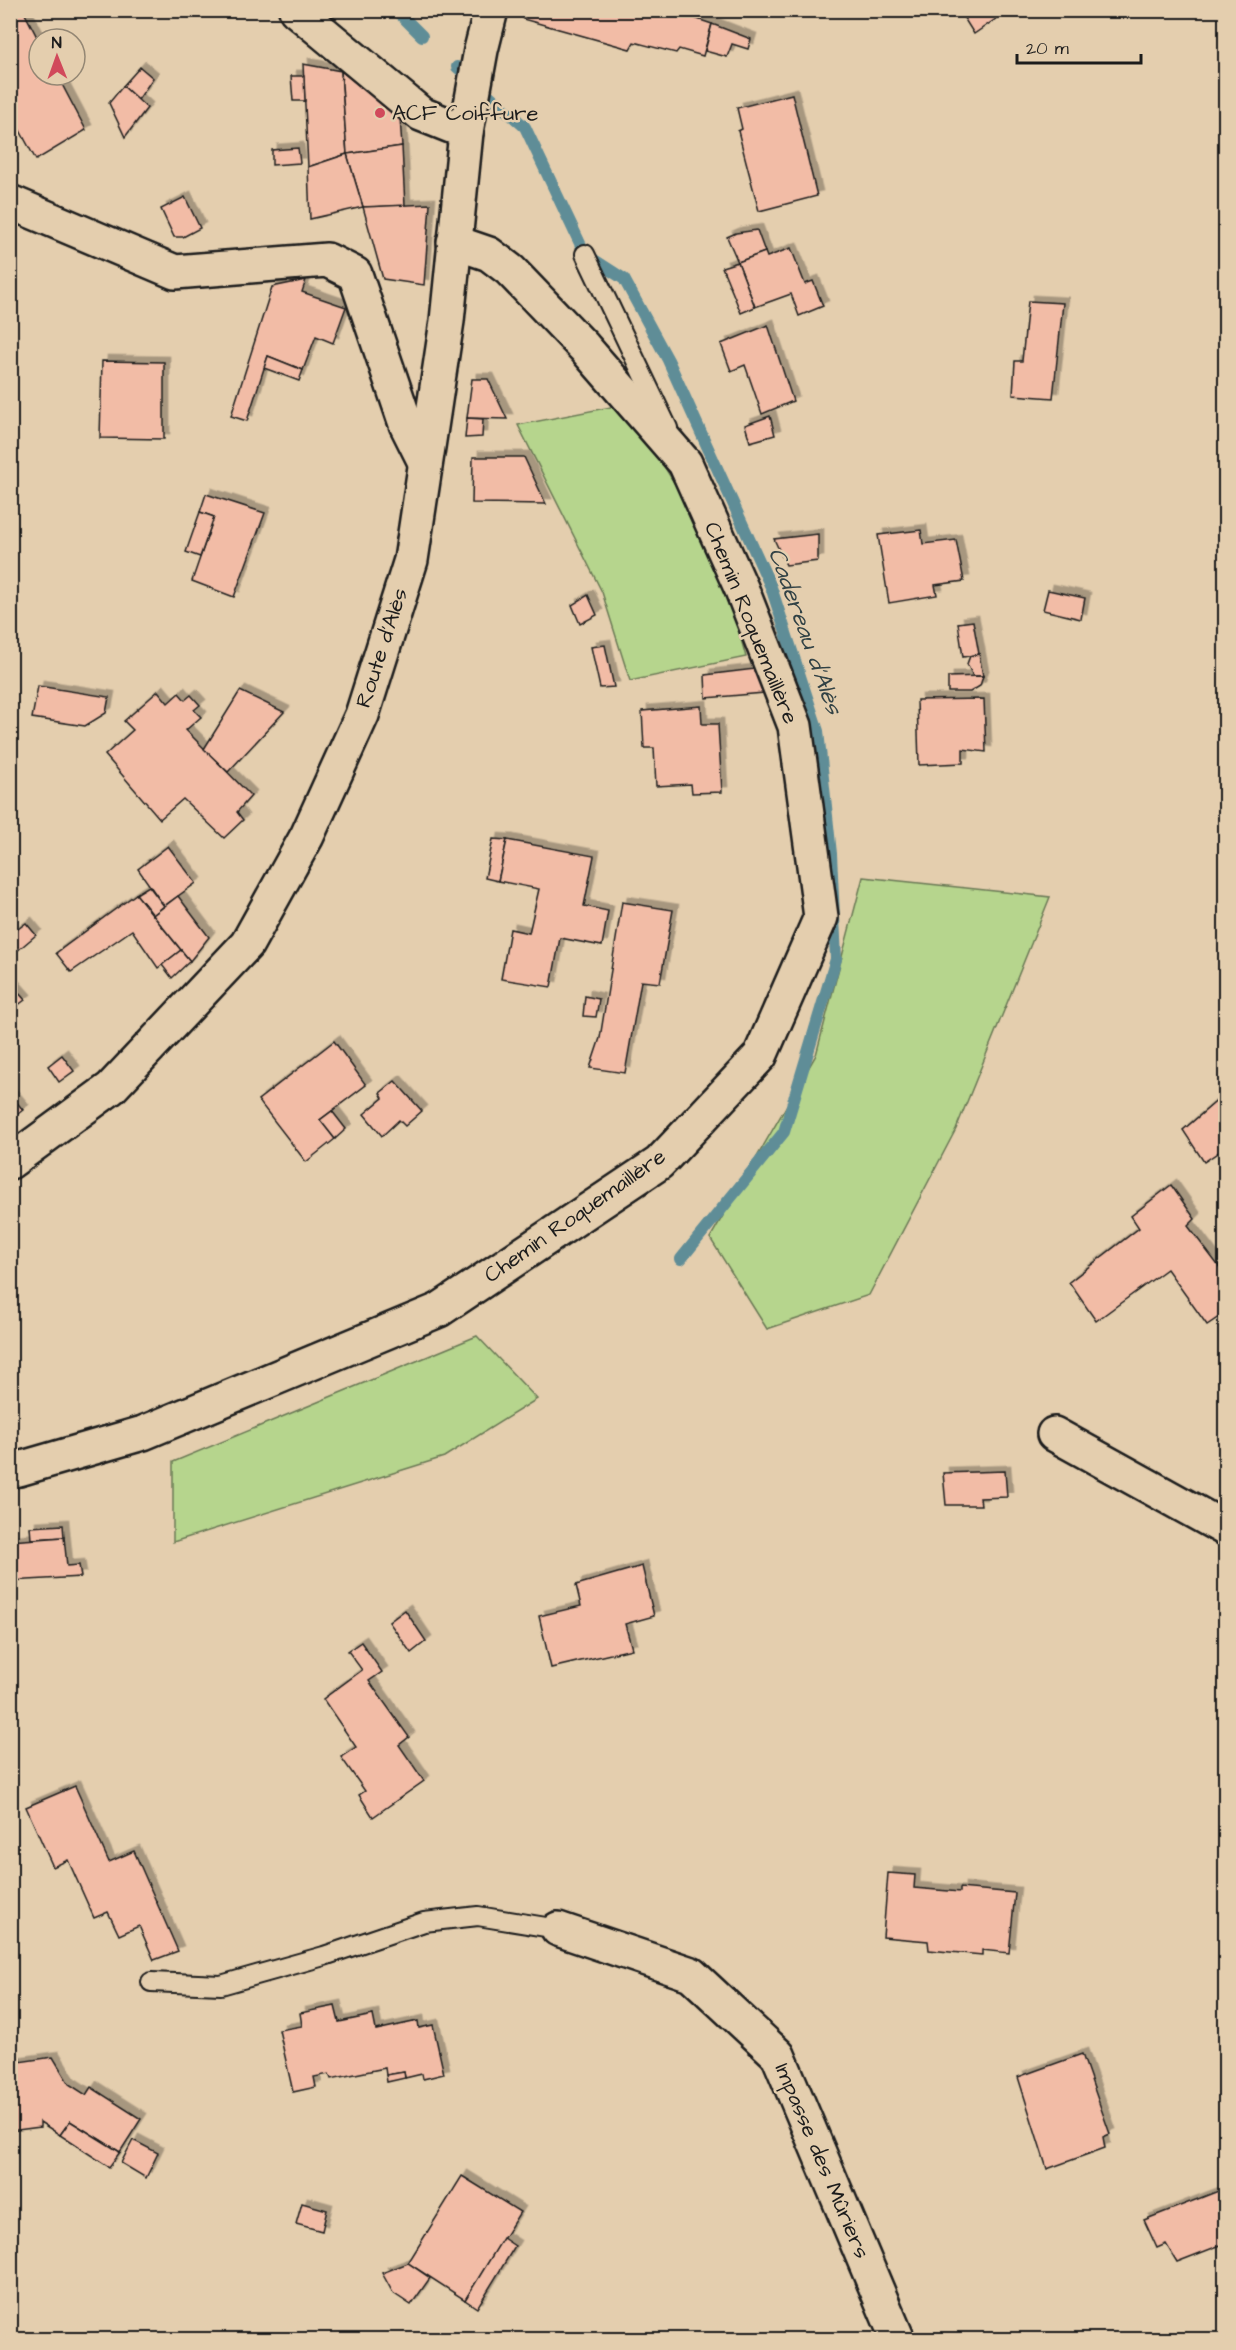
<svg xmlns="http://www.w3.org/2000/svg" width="1236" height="2350" font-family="'Architects Daughter',sans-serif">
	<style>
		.green { fill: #b6d58d; stroke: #697854; stroke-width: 1.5 }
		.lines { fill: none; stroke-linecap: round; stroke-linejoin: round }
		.stream { stroke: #5f8d97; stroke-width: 12 }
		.building { fill: #f2bca6; stroke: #1c1c1c; stroke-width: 1.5; filter: url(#shadow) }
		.service-casing { stroke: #1c1c1c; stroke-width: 22 }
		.minor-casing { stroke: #1c1c1c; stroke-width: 38 }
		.secondary-casing { stroke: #1c1c1c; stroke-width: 38 }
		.service { stroke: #e4ceae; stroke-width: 18 }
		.minor { stroke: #e4ceae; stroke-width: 33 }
		.secondary { stroke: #e4ceae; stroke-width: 33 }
		.poi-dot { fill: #d1495b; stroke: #e4ceae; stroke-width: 2 }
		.labels { text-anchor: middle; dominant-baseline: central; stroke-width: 5; stroke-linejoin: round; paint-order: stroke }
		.poi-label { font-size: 22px; fill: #1c1c1c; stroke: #e4ceae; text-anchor: start }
		.street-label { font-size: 22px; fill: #1c1c1c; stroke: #e4ceae }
		.water-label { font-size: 24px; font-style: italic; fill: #324245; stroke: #e4ceae }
	</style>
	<defs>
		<filter id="shadow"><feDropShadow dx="5.5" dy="-5.5" stdDeviation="0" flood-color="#0004"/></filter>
	</defs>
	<rect width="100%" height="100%" fill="#e4ceae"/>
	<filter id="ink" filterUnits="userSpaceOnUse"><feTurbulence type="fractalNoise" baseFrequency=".0167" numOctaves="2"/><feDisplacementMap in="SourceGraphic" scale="12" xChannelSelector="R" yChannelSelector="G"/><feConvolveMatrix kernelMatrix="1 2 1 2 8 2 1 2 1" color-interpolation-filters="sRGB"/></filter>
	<g filter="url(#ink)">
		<!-- green -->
		<g class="green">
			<polygon points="626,404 717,553 746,657 630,681 602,592 518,425"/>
			<polygon points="863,877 1050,897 956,1129 869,1295 767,1329 710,1238 816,1055"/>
			<polygon points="477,1336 537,1399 444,1457 173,1542 173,1462"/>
		</g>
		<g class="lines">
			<!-- stream -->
			<g class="stream">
				<polyline points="396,10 422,36"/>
				<polyline points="457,67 525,127 585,254 624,279 668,360 771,587 818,731 831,854 836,959 784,1132 681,1259"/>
			</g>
		</g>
		<!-- building -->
		<g class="building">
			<polygon points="10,10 23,10 39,41 39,75 57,75 86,130 36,160 10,112"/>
			<polygon points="525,10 671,10 712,24 703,56 679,49 676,53 634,42 630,49 523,19"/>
			<polygon points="959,10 996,10 1000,16 974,34"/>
			<polygon points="1045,10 1078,10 1078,14"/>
			<polygon points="712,24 751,39 748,49 732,44 727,57 705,51"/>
			<polygon points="303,64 341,71 347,154 308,167"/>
			<polygon points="140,67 153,78 138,100 123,86"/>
			<polygon points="341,71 400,118 402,146 347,154"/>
			<polygon points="291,76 304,76 305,101 293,101"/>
			<polygon points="123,86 147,108 125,137 109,103"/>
			<polygon points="792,94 817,196 759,211 738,131 742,129 737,108"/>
			<polygon points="402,146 405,206 363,207 347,154"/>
			<polygon points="298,148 300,163 272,165 272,150"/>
			<polygon points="347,154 363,207 310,219 308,167"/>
			<polygon points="185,197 200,228 183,237 174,237 161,209"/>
			<polygon points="430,204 424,285 383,279 363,207"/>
			<polygon points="757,230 765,252 738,262 727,237 736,233"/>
			<polygon points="791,248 805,284 813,281 823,306 799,316 791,294 755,307 738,262 765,252 767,257"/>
			<polygon points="738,262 755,307 741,313 722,267"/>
			<polygon points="306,280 302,292 346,307 333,343 316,336 303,370 268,356 247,421 231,416 272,287"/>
			<polygon points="1028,301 1063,303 1053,398 1013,395 1015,361 1022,361"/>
			<polygon points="768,325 793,401 762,414 745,365 731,371 721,344"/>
			<polygon points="268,356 303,370 299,381 264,368"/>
			<polygon points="102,361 164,362 164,439 100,438"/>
			<polygon points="472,379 488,379 507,419 467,418"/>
			<polygon points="770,416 775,435 750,442 745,425"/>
			<polygon points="467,418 483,419 482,437 465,438"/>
			<polygon points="473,457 524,457 546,504 472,503"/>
			<polygon points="206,494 265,513 234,597 192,581 214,517 200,512"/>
			<polygon points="200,512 214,517 200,557 186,552"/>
			<polygon points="921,530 923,544 956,540 964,581 935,585 937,595 889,603 878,535"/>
			<polygon points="818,534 818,561 786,565 774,539"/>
			<polygon points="1048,590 1085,598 1081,619 1043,610"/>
			<polygon points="588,595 597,615 580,624 572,605"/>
			<polygon points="973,621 979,654 963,657 958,623"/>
			<polygon points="605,645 614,687 600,688 591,647"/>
			<polygon points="979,654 983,676 973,676 967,664 970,656"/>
			<polygon points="763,668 764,693 706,698 705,675"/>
			<polygon points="983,676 980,686 970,692 948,692 948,677"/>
			<polygon points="38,686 109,697 106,713 85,726 32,718"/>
			<polygon points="158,691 168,703 179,693 185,700 191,695 200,705 194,710 201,717 186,730 251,796 237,812 243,820 224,838 183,799 160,819 105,755 133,730 124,721"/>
			<polygon points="240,691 284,712 228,772 204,749"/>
			<polygon points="984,699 986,752 963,749 963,763 919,765 917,700"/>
			<polygon points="701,706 702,724 718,724 722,792 692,793 691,784 656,786 654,748 644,748 642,711"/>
			<polygon points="493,839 507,840 498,881 485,878"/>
			<polygon points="507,840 594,856 584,906 608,911 602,946 560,938 551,987 501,979 510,929 529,933 539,889 498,881"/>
			<polygon points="168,846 196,883 164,906 138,869"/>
			<polygon points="149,886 164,906 153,915 136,894"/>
			<polygon points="136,894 181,950 158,968 132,930 71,972 56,953"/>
			<polygon points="178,896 209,937 190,961 153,915"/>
			<polygon points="622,902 673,910 660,983 641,981 625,1073 590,1068 600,1038"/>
			<polygon points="26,923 36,935 10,957 10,935"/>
			<polygon points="181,950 190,961 172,978 162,965"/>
			<polygon points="10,983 25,1000 10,1011"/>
			<polygon points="585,996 599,999 596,1017 583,1016"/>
			<polygon points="334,1041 366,1085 320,1120 335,1139 306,1162 258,1100"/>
			<polygon points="62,1055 74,1071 59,1082 48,1066"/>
			<polygon points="395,1081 422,1111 405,1126 399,1120 382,1136 364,1114 383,1098 380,1093"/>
			<polygon points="10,1094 23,1110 10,1120"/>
			<polygon points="1220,1098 1226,1105 1226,1147 1204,1162 1183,1130"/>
			<polygon points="332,1111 346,1129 335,1139 320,1120"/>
			<polygon points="1171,1185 1195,1219 1188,1226 1220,1268 1226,1267 1226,1312 1207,1325 1167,1269 1096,1321 1069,1282 1139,1228 1131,1216"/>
			<polygon points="1005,1471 1007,1497 980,1498 981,1505 946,1505 943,1473"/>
			<polygon points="63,1525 64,1537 31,1539 30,1527"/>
			<polygon points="64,1537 67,1566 79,1565 81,1577 10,1581 10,1541"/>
			<polygon points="642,1566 654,1616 625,1624 632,1649 551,1668 539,1616 581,1606 576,1585"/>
			<polygon points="405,1610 426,1641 411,1653 389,1622"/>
			<polygon points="361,1642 382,1672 369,1681 409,1737 399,1745 424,1781 373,1817 359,1795 365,1791 341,1757 356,1747 323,1699 362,1670 348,1651"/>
			<polygon points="75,1786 109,1862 134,1851 178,1951 154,1960 139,1926 119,1935 108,1912 94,1918 68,1860 53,1867 26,1807"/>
			<polygon points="888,1873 915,1875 914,1888 960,1892 960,1888 1015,1893 1009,1953 982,1950 982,1955 929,1950 928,1941 883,1937"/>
			<polygon points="335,2006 339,2022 373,2015 376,2030 418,2021 419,2028 433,2025 444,2074 423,2079 422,2074 405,2078 404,2072 386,2075 385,2068 331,2079 329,2074 314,2077 316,2087 293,2092 279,2030 302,2026 300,2013"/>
			<polygon points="1082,2054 1110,2134 1103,2137 1105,2148 1047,2169 1018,2077"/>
			<polygon points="10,2055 12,2063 53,2057 69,2084 86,2095 91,2087 141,2119 120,2152 70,2121 60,2135 40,2122 40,2127 10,2131"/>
			<polygon points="404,2072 405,2078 387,2082 386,2075"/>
			<polygon points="70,2121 120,2152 109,2167 60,2135"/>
			<polygon points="133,2140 158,2153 146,2178 121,2163"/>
			<polygon points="462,2176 520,2212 465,2300 408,2263"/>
			<polygon points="1226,2188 1226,2243 1177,2262 1166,2244 1157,2248 1144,2220"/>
			<polygon points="302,2203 327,2210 322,2231 296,2224"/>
			<polygon points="503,2238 515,2246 477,2308 465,2300"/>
			<polygon points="408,2263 430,2278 411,2305 393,2293 382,2273"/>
		</g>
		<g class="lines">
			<defs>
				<g id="service">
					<polyline points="585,254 668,428"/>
					<polyline points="151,1982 221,1985 324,1956 424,1922 478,1916 558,1929"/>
				</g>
				<g id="minor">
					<polyline points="296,10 421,114 466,132"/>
					<polyline points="10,202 175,272 327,260 355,274 406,424 424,460"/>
					<polyline points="1054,1434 1226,1529"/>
					<polyline points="10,1470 19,1469 143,1433 439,1310 659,1163 760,1056 821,917 795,726 742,590 685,463 584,347 510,270 489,254 454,242"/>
					<polyline points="558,1929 691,1974 778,2055 898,2340"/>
				</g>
				<polyline id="secondary" points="10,1162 111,1088 247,944 307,836 362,715 411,560 447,321 466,132 481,50 491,10"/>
			</defs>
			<!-- service casing -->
			<use href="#service" class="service-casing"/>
			<!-- minor casing -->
			<use href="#minor" class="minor-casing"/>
			<!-- secondary casing -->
			<use href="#secondary" class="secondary-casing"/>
			<!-- service -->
			<use href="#service" class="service"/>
			<!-- minor -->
			<use href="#minor" class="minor"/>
			<!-- secondary -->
			<use href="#secondary" class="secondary"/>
		</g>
	</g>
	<!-- markers -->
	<circle class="poi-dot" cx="380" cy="113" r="6"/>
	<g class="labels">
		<!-- poi labels -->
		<g class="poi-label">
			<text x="392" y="113">ACF Coiffure</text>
		</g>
		<!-- street labels -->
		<g class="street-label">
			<text transform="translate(751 623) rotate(68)">Chemin Roquemaillère</text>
			<text transform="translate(382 648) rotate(-72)">Route d'Alès</text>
			<text transform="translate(575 1216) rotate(-35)">Chemin Roquemaillère</text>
			<text transform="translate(822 2161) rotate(67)">Impasse des Mûriers</text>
		</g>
		<!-- water labels -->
		<g class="water-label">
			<text transform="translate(805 631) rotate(70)">Cadereau d'Alès</text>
		</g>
	</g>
	<!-- margin -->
	<rect width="1236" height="2350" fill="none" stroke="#e4ceae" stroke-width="36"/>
	<rect x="18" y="18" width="1200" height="2314" fill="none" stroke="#1c1c1c" stroke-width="2" filter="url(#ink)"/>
	<!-- north arrow -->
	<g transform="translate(57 57) rotate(359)"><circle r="28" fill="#e4ceae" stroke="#948774" stroke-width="1.5"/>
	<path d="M0-4.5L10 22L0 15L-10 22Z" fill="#d1495b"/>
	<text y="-9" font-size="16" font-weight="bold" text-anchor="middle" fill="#1c1c1c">N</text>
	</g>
	<!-- scale -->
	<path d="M1017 54v9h124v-9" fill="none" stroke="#1c1c1c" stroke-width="3"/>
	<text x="1026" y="54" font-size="18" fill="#1c1c1c" stroke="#e4ceae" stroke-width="4.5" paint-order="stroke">20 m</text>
</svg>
